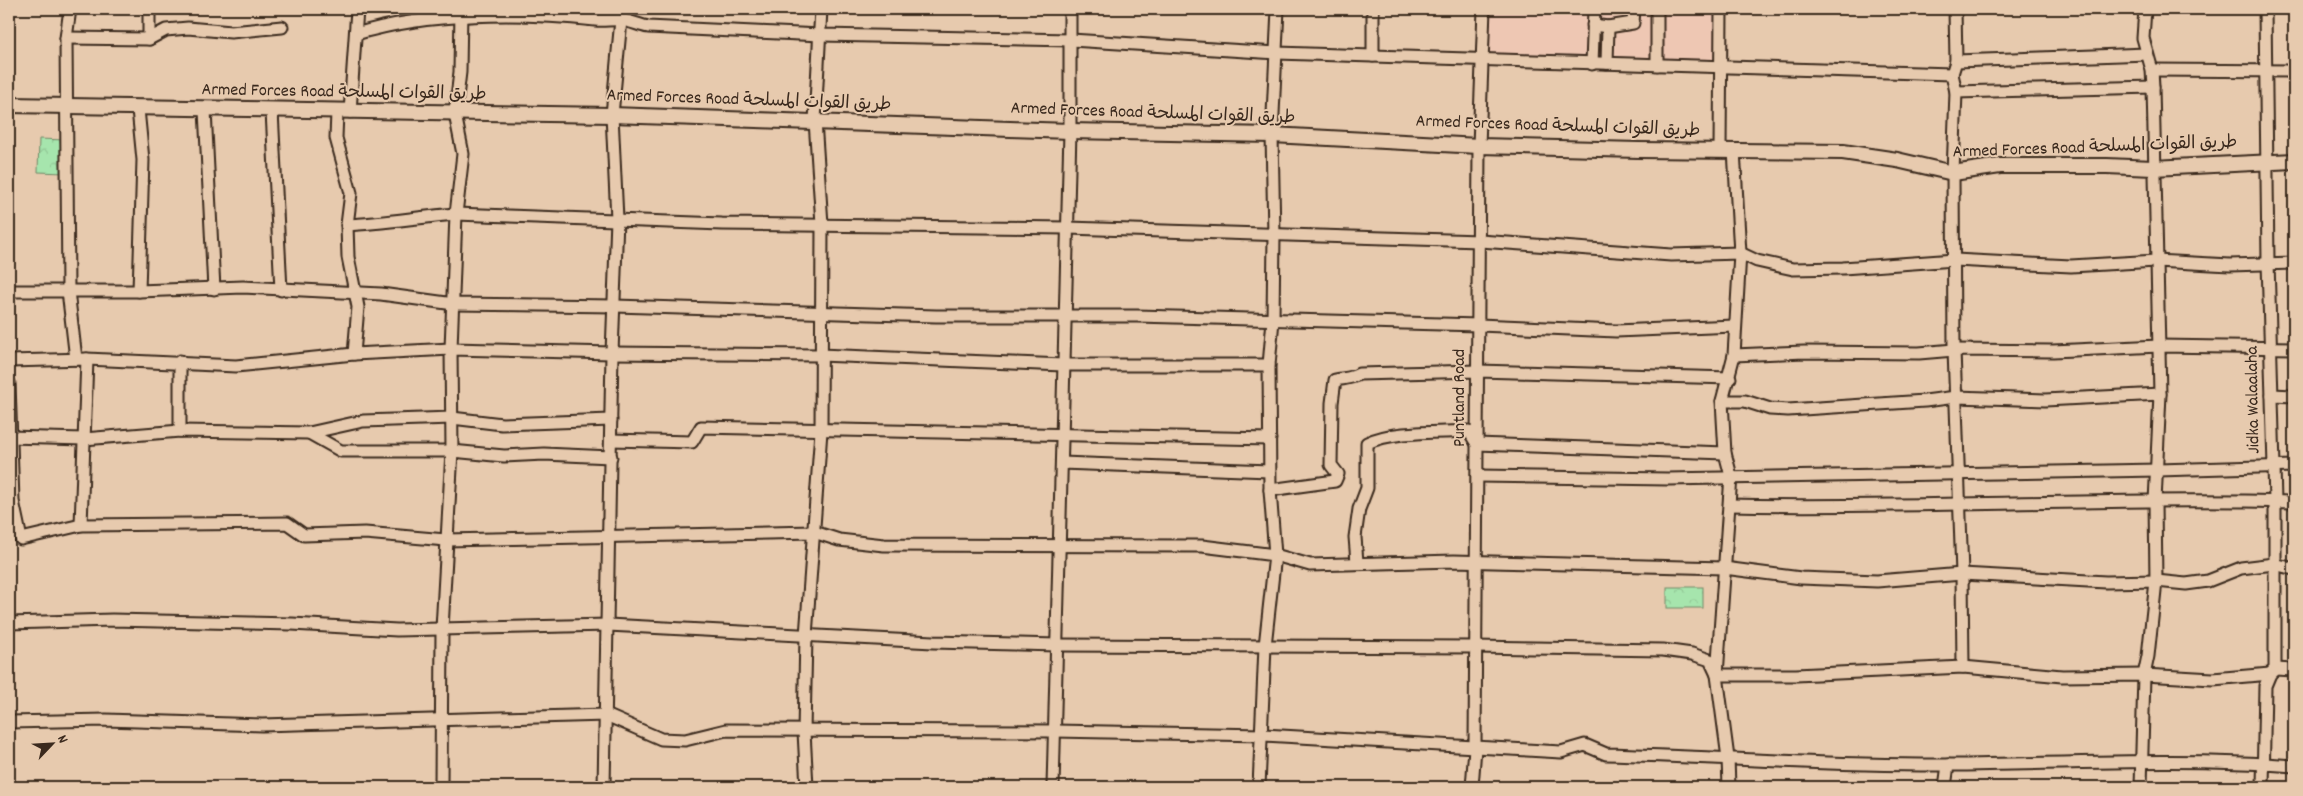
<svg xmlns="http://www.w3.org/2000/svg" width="2303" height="796" font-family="Dekko,'Playpen Sans Arabic',sans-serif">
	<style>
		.built { fill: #eec7b3 }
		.park { fill: url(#park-crowns); stroke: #708866 }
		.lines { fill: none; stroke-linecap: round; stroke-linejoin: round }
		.minor-casing { stroke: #3b2a1e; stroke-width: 15 }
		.tertiary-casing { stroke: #3b2a1e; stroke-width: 18 }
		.minor { stroke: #e7caae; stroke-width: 11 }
		.tertiary { stroke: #e7caae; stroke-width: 14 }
		.labels { text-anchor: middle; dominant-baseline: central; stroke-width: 4; stroke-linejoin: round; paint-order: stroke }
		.street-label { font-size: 18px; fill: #3b2a1e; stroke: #e7caae }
	</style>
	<defs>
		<pattern id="park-crowns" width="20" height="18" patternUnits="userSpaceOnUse" patternTransform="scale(1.25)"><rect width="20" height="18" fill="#a6e5ad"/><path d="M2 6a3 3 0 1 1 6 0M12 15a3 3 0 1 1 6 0" fill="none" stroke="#90c594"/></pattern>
	</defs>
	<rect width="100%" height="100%" fill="#e7caae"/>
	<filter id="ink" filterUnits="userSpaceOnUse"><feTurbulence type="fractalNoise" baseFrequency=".02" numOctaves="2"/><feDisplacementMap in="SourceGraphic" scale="10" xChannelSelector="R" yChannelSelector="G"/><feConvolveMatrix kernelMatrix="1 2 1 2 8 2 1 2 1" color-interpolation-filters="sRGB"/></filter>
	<g filter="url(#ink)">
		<!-- built -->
		<polygon class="built" points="1488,9 1718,9 1716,62 1487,54"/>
		<!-- park -->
		<g class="park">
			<polygon points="39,139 65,140 64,173 38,172"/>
			<rect x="1667" y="587" width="36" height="21"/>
		</g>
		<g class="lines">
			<defs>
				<g id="minor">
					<polyline points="70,9 66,38 68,291 76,359"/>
					<polyline points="149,9 149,39"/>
					<polyline points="1657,9 1657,65"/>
					<polyline points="1955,9 1956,61 1952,74 1956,92 1953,173 1954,350 1962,574 1963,667"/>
					<polyline points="1593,25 1608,27 1633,23 1634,9"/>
					<path d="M356,34C428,12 521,12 595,20C604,21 613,19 622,20C630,21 639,25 648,27L821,35L1071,40L1277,53L1952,74"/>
					<polyline points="66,38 149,39 166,30 188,28 231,32 282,27"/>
					<polyline points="1373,56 1373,9"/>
					<polyline points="1956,61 2147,54"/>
					<polyline points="1607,63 1608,27"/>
					<polyline points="1592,64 1594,9"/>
					<polyline points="2152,70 2294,71"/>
					<polyline points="1956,92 2153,87"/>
					<polyline points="138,109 143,160 139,291"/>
					<polyline points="205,110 214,289"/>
					<polyline points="272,111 281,290"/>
					<polyline points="337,112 336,138 351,193 347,225 348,257 358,307 354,354"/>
					<polyline points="350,112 357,9"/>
					<polyline points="1720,150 1721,9"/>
					<path d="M347,225C384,223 420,217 456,214L722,224L1068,228L1480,241L1671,255L1740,253L1757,261L1793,269L1843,268L1955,260L2071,266L2156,261L2230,265L2294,263"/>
					<polyline points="9,291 139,291 243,287 381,294 454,304 615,306 936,316 1137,316 1479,325 1616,331 1734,326"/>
					<polyline points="1734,355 1804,352 1919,353 1954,350 2053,351 2159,346 2294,348"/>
					<polyline points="9,361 87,359 236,366 354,354 451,349 612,353 820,355 1063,365 1269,365"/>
					<polyline points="9,383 13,501 21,539 81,525 287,523 304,535 365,533 446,540 814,532 839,540 884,545 1202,546 1275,555 1310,565 1454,561 1724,568 1801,578 1877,581 1962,574 2106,582 2156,581 2186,584 2208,581 2241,568 2274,564 2294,569"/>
					<polyline points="2272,395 2294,396"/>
					<polyline points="1722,401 1745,401 1770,409 1788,410 1925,401 1956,397 2045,400 2160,394"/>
					<polyline points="180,431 180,361"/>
					<polyline points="309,433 363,421 452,418 502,424 611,420"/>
					<polyline points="9,437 84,439 180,431 309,433 341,451 452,451 504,456 544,454 611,457"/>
					<polyline points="611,440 692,442 701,427 1270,439"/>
					<polyline points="1062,463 1269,471"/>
					<polyline points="1478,476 1668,479 2158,470 2294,466"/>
					<path d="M1270,490L1335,481L1338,474L1331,465L1332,403L1335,380C1344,378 1351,379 1359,374L1478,371L1730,378"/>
					<path d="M1730,505C1918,509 2106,497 2294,502"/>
					<polyline points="81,525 87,359"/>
					<path d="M1357,562L1355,537L1359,509L1367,488V443C1393,430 1440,433 1469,431L1477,444L1725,453"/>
					<polyline points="9,623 112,620 292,624 397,630 608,625 933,642 1057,645 1476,647 1663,650 1692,654 1710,660 1717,675 1796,675 1963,667 2062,676 2144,675 2213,679 2270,674"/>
					<polyline points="2275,669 2294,670"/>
					<path d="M9,722L106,720L262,725L606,715L661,739L685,740L726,730L1055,731L1263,735L1561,752L1585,745L1606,754C1720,757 1835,766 1950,765C2065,764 2180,757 2294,766"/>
					<polyline points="441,787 442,629 452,451 451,349 456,214 463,154 455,114 460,72 461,9"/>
					<polyline points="604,787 612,353 617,219 612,115 622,9"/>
					<polyline points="807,787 804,732 806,636 821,431 822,224 815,121 821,9"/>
					<polyline points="1053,787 1070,131 1070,9"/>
					<polyline points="1259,787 1265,646 1275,555 1270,490 1269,365 1273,320 1274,235 1272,135 1278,9"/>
					<polyline points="1472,787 1475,748 1479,146 1484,9"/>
					<polyline points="1729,787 1728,758 1717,675 1731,476 1725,453 1722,401 1734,355 1740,253 1734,150"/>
					<polyline points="1945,787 1948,765"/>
					<polyline points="2141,787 2144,675 2148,656 2156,581 2155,502 2160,394 2153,87 2152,70 2143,38 2145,9"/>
					<polyline points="2263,787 2265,686 2270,674 2275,669 2275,501 2268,262 2265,9"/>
				</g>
				<polyline id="tertiary" points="9,105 612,115 1070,131 1272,135 1479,146 1639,150 1843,152 1897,160 1953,173 2000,166 2107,166 2153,168 2294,161"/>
			</defs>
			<!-- minor casing -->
			<use href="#minor" class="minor-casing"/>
			<!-- tertiary casing -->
			<use href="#tertiary" class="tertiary-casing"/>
			<!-- minor -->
			<use href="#minor" class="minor"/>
			<!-- tertiary -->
			<use href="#tertiary" class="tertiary"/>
		</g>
	</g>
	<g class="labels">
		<!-- street labels -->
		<g class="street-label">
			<text transform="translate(344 93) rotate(1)">Armed Forces Road طريق القوات المسلحة</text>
			<text transform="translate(749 101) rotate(2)">Armed Forces Road طريق القوات المسلحة</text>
			<text transform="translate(1153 114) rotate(2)">Armed Forces Road طريق القوات المسلحة</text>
			<text transform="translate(1558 127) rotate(2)">Armed Forces Road طريق القوات المسلحة</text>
			<text transform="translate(2095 148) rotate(-2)">Armed Forces Road طريق القوات المسلحة</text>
			<text transform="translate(1460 398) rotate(-90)">Puntland Road</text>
			<text transform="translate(2254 400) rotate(-91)">Jidka Walaalaha</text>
		</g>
	</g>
	<!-- margin -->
	<rect width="2303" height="796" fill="none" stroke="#e7caae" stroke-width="30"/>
	<rect x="15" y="15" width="2273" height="766" fill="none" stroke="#3b2a1e" stroke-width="2" filter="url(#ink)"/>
	<!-- north arrow -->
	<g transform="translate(52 744) rotate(65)" stroke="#e7caae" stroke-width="4" paint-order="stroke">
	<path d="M0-4L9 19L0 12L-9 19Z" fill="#3b2a1e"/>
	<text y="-8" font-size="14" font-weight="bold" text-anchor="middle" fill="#3b2a1e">N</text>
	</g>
</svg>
